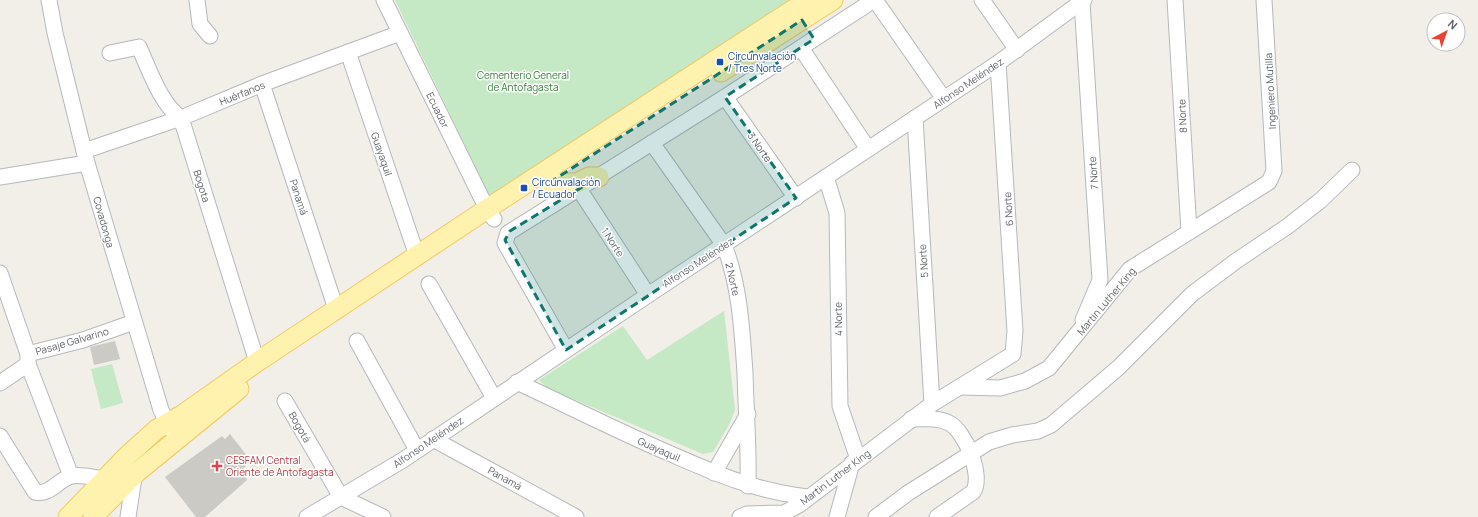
<svg xmlns="http://www.w3.org/2000/svg" width="1478" height="517" font-family="Manrope,sans-serif">
	<style>
		.green { fill: #c5e8c5 }
		.building { fill: #cccac5 }
		.lines { fill: none; stroke-linecap: round; stroke-linejoin: round }
		.minor-casing { stroke: #b5b8bc; stroke-width: 17 }
		.major-casing { stroke: #f2c960; stroke-width: 21 }
		.minor { stroke: #fff; stroke-width: 15 }
		.major { stroke: #fff2af; stroke-width: 19 }
		.marked { fill: #0f766e; fill-opacity: 0.2; stroke: #0f766e; stroke-width: 3; stroke-dasharray: 8 5; stroke-linejoin: round }
		.transit-dot { fill: #1a4fb4; stroke: #fff; stroke-width: 1.5 }
		.health-dot { fill: #e0444e; stroke: #fff; stroke-width: 1.5 }
		.labels { text-anchor: middle; dominant-baseline: central; stroke-width: 3; stroke-linejoin: round; paint-order: stroke }
		.transit-label { font-size: 10px; fill: #164399; stroke: #fff; text-anchor: start }
		.park-label { font-size: 10px; fill: #348238; stroke: #fff }
		.street-label { font-size: 10px; fill: #5f6368; stroke: #fff }
		.health-label { font-size: 10px; fill: #be3a42; stroke: #fff; text-anchor: start }
	</style>
	<rect width="100%" height="100%" fill="#f1efe8"/>
	<!-- green -->
	<g class="green">
		<polygon points="395,0 791,0 491,199"/>
		<polygon points="724,311 735,410 730,423 713,452 703,454 547,388 539,380 623,326 647,360"/>
		<polygon points="112,364 123,403 101,409 91,369"/>
	</g>
	<!-- building -->
	<g class="building">
		<polygon points="115,341 120,359 94,365 90,347"/>
		<polygon points="230,434 251,461 243,469 247,480 205,517 196,517 165,477 222,436 225,439"/>
	</g>
	<g class="lines">
		<defs>
			<g id="minor">
				<polyline points="49,0 55,33 87,163 161,410 167,423 174,432"/>
				<polyline points="197,0 200,24 210,36"/>
				<polyline points="384,0 487,209 494,219"/>
				<polyline points="875,0 944,99"/>
				<polyline points="982,0 1017,50"/>
				<polyline points="1175,0 1189,231"/>
				<polyline points="1082,2 1100,280 1083,320"/>
				<polyline points="801,48 868,149"/>
				<polyline points="348,52 417,256"/>
				<path d="M110,53L139,47C149,69 161,105 181,118L257,362"/>
				<polyline points="262,84 336,309"/>
				<polyline points="725,97 796,198"/>
				<polyline points="915,118 932,404"/>
				<path d="M652,143L724,245C740,286 742,330 745,373C746,411 749,448 748,486"/>
				<polyline points="84,151 181,118 262,84 400,33"/>
				<polyline points="0,177 87,163"/>
				<polyline points="826,177 837,213 840,406 858,459"/>
				<polyline points="579,189 648,295"/>
				<polyline points="0,273 28,354"/>
				<polyline points="429,284 494,398"/>
				<polyline points="357,341 417,450"/>
				<polyline points="566,350 505,243 508,233 725,97 874,0"/>
				<polyline points="28,364 71,476"/>
				<path d="M517,382C566,405 614,429 664,451C713,472 753,491 808,497"/>
				<polyline points="0,383 28,364 28,354 83,340 134,322"/>
				<polyline points="961,387 1000,388 1025,381 1049,368 1130,269 1269,182 1274,171 1264,0"/>
				<polyline points="285,401 341,497 383,517"/>
				<path d="M911,419C924,419 937,417 949,423C965,431 984,476 973,492L937,517"/>
				<path d="M0,436L35,492C50,496 58,479 72,476C82,474 94,478 104,479"/>
				<polyline points="433,439 576,517"/>
				<polyline points="714,473 748,414"/>
				<polyline points="128,517 135,471"/>
				<polyline points="307,517 403,460 648,295 998,63 1084,0"/>
				<polyline points="740,517 747,514 784,513 799,505 932,404 1013,354 1015,331 998,63"/>
				<polyline points="837,517 852,463"/>
				<polyline points="876,517 908,493 989,442 1012,435 1038,431 1051,425 1118,368 1192,294 1236,261 1288,226 1321,200 1352,170"/>
			</g>
			<g id="major">
				<polyline points="721,72 833,0"/>
				<polyline points="549,183 577,183 589,177 599,177"/>
				<polyline points="68,517 128,455 157,429 182,415 257,362 487,209 808,0"/>
				<polyline points="93,517 136,473 239,389"/>
			</g>
		</defs>
		<!-- minor casing -->
		<use href="#minor" class="minor-casing"/>
		<!-- major casing -->
		<use href="#major" class="major-casing"/>
		<!-- minor -->
		<use href="#minor" class="minor"/>
		<!-- major -->
		<use href="#major" class="major"/>
	</g>
	<!-- marked area -->
	<path class="marked" d="M802,20L814,39L725,97L796,198L566,350L505,240L510,231L587,184L549,183Z"/>
	<!-- markers -->
	<g class="transit-dot">
		<rect x="716" y="58" width="8" height="8" rx="2"/>
		<rect x="520" y="184" width="8" height="8" rx="2"/>
	</g>
	<path class="health-dot" d="M215 460h4v4h4v4h-4v4h-4v-4h-4v-4h4z"/>
	<g class="labels">
		<!-- transit labels -->
		<g class="transit-label">
			<text x="728" y="56">Circunvalación<tspan x="728" dy="12">/ Tres Norte</tspan></text>
			<text x="532" y="182">Circunvalación<tspan x="532" dy="12">/ Ecuador</tspan></text>
		</g>
		<!-- park labels -->
		<g class="park-label">
			<text x="523" y="75">Cementerio General<tspan x="523" dy="12">de Antofagasta</tspan></text>
		</g>
		<!-- street labels -->
		<g class="street-label">
			<text transform="translate(968 83) rotate(-34)">Alfonso Meléndez</text>
			<text transform="translate(1270 91) rotate(-93)">Ingeniero Mutilla</text>
			<text transform="translate(242 93) rotate(-22)">Huérfanos</text>
			<text transform="translate(438 110) rotate(64)">Ecuador</text>
			<text transform="translate(1182 116) rotate(-93)">8 Norte</text>
			<text transform="translate(760 147) rotate(55)">3 Norte</text>
			<text transform="translate(382 154) rotate(71)">Guayaquil</text>
			<text transform="translate(1093 173) rotate(-94)">7 Norte</text>
			<text transform="translate(202 186) rotate(73)">Bogota</text>
			<text transform="translate(299 197) rotate(72)">Panamá</text>
			<text transform="translate(1008 209) rotate(-94)">6 Norte</text>
			<text transform="translate(104 222) rotate(74)">Covadonga</text>
			<text transform="translate(613 242) rotate(57)">1 Norte</text>
			<text transform="translate(923 261) rotate(-94)">5 Norte</text>
			<text transform="translate(698 262) rotate(-33)">Alfonso Meléndez</text>
			<text transform="translate(733 279) rotate(77)">2 Norte</text>
			<text transform="translate(1106 301) rotate(-50)">Martin Luther King</text>
			<text transform="translate(838 319) rotate(-91)">4 Norte</text>
			<text transform="translate(72 341) rotate(-16)">Pasaje Galvarino</text>
			<text transform="translate(300 427) rotate(60)">Bogotá</text>
			<text transform="translate(428 442) rotate(-34)">Alfonso Meléndez</text>
			<text transform="translate(659 449) rotate(24)">Guayaquil</text>
			<text transform="translate(835 477) rotate(-37)">Martin Luther King</text>
			<text transform="translate(505 478) rotate(29)">Panamá</text>
		</g>
		<!-- health labels -->
		<g class="health-label">
			<text x="226" y="460">CESFAM Central<tspan x="226" dy="12">Oriente de Antofagasta</tspan></text>
		</g>
	</g>
	<!-- north arrow -->
	<g transform="translate(1446 32) rotate(41)"><circle r="19" fill="#ffffff" stroke="#bfc1c3"/>
	<path d="M0-3L7 15L0 10L-7 15Z" fill="#ea4335"/>
	<text y="-6" font-size="11" font-weight="bold" text-anchor="middle" fill="#5f6368">N</text>
	</g>
</svg>
